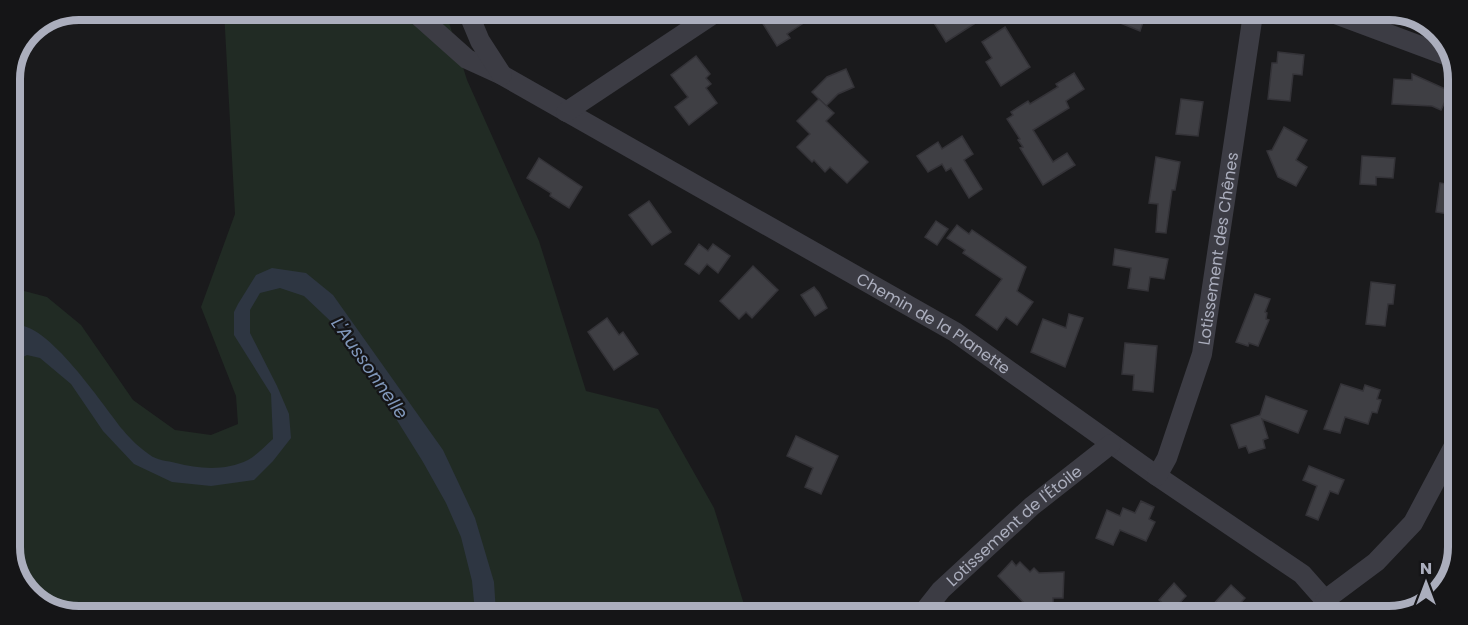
<svg xmlns="http://www.w3.org/2000/svg" width="1468" height="625" font-family="Poppins,sans-serif">
	<style>
		.green { fill: #212b24 }
		.water { fill: #2e3642 }
		.building { fill: #3f3f44; stroke: #343338; stroke-width: 1.5 }
		.lines { fill: none; stroke-linecap: round; stroke-linejoin: round }
		.minor { stroke: #3c3c44; stroke-width: 20 }
		.labels { text-anchor: middle; dominant-baseline: central; stroke-width: 4.5; stroke-linejoin: round; paint-order: stroke }
		.street-label { font-size: 16px; fill: #abaebd; stroke: #151517 }
		.water-label { font-size: 18px; font-style: italic; fill: #8097ba; stroke: #151517 }
		.rim { fill: none; stroke: #abaebd; stroke-width: 8 }
	</style>
	<rect width="100%" height="100%" fill="#1a1a1c"/>
	<!-- green -->
	<polygon class="green" points="224,10 445,10 467,80 539,241 586,391 658,409 714,508 747,614 52,611 23,589 9,552 9,287 47,297 81,325 133,400 175,430 211,435 238,424 236,396 201,307 235,214"/>
	<!-- water -->
	<path class="water" d="M272,268L306,273L333,295L443,450L475,518L494,582L496,613L475,612L472,581L461,537L446,503L423,462L342,332L304,296L280,288L260,293L250,310V333L277,386L289,414L291,438L273,461L254,480L211,486L172,482L134,464L103,431L71,384L40,358L27,355L9,364V328C39,307 106,410 123,430C130,439 141,449 150,455C156,460 168,461 176,463C199,469 226,471 248,460C257,455 265,446 273,439L271,394L234,335V312L238,304L256,275Z"/>
	<!-- building -->
	<g class="building">
		<polygon points="771,12 820,12 787,34 790,38 777,46 760,19"/>
		<polygon points="939,12 970,12 977,22 946,42 931,18"/>
		<polygon points="1096,13 1146,13 1140,31"/>
		<polygon points="1005,27 1030,67 1001,86 986,62 992,58 982,42"/>
		<polygon points="1278,52 1304,55 1302,75 1293,74 1290,101 1268,99 1272,63 1277,63"/>
		<polygon points="696,56 710,74 706,78 711,84 706,88 717,103 689,125 675,107 688,97 671,75"/>
		<polygon points="846,69 854,87 838,94 826,106 812,92 827,77"/>
		<polygon points="1074,73 1084,89 1066,101 1069,108 1033,130 1053,162 1067,153 1075,165 1043,185 1020,148 1023,147 1018,140 1020,139 1007,119 1013,115 1011,112 1028,101 1030,104 1058,87 1056,84"/>
		<polygon points="1412,74 1450,91 1441,110 1432,106 1392,104 1394,79 1412,80"/>
		<polygon points="819,99 834,113 826,121 868,162 847,183 830,167 825,172 814,160 812,162 797,147 810,134 797,121"/>
		<polygon points="1181,99 1203,102 1198,136 1176,134"/>
		<polygon points="1284,127 1307,140 1296,160 1307,167 1296,186 1278,177 1267,151 1272,150"/>
		<polygon points="962,136 973,154 964,160 982,189 969,198 951,168 946,171 942,164 928,172 917,156 938,142 942,149"/>
		<polygon points="1362,156 1395,158 1393,178 1376,177 1376,185 1360,184"/>
		<polygon points="1156,157 1180,162 1175,190 1172,190 1166,233 1156,232 1158,204 1149,203"/>
		<polygon points="539,158 582,187 569,208 550,196 551,193 527,178"/>
		<polygon points="1440,183 1458,186 1454,215 1436,212"/>
		<polygon points="649,201 671,232 652,245 629,215"/>
		<polygon points="936,221 948,229 937,245 925,237"/>
		<polygon points="957,225 969,234 972,230 1026,267 1017,291 1033,302 1017,325 1006,317 997,330 976,315 1002,279 963,253 965,250 947,238"/>
		<polygon points="699,244 708,251 713,244 730,256 718,273 707,264 699,274 685,264"/>
		<polygon points="1115,249 1168,259 1164,279 1150,277 1148,291 1128,288 1131,268 1113,265"/>
		<polygon points="753,266 778,290 752,318 746,312 739,319 720,301"/>
		<polygon points="1371,282 1395,285 1393,304 1388,304 1385,326 1366,324"/>
		<polygon points="814,287 819,293 827,308 815,316 801,295"/>
		<polygon points="1255,294 1270,299 1265,312 1267,313 1266,319 1269,320 1258,346 1249,343 1248,346 1236,342"/>
		<polygon points="1069,314 1083,318 1065,367 1031,352 1043,319 1066,328"/>
		<polygon points="607,318 619,335 623,332 638,354 614,370 588,332"/>
		<polygon points="1125,343 1157,346 1153,392 1133,390 1134,375 1122,374"/>
		<polygon points="1341,384 1363,391 1365,385 1380,390 1377,399 1381,400 1377,413 1372,412 1368,424 1345,417 1340,433 1324,429"/>
		<polygon points="1266,396 1307,411 1298,433 1262,419 1268,438 1263,440 1265,448 1249,453 1246,446 1239,448 1231,425 1260,415"/>
		<polygon points="796,436 838,456 821,494 805,487 813,468 787,456"/>
		<polygon points="1309,466 1344,480 1338,494 1330,491 1318,520 1306,515 1317,486 1303,480"/>
		<polygon points="1141,501 1154,507 1149,519 1155,522 1146,541 1120,530 1113,545 1096,538 1107,510 1120,516 1123,508 1135,513"/>
		<polygon points="1012,561 1016,566 1020,562 1030,572 1034,568 1039,573 1064,572 1063,598 1053,598 1053,603 1031,603 1027,606 998,576"/>
		<polygon points="1174,583 1186,596 1172,611 1159,600"/>
		<polygon points="1231,585 1245,598 1229,615 1216,615 1209,609"/>
	</g>
	<g class="lines">
		<!-- minor -->
		<g class="minor">
			<path id="s1" d="M412,10L467,59L502,75L955,332L1157,476L1302,574L1325,600L1333,616"/>
			<polyline points="467,10 480,41 502,75"/>
			<polyline points="1335,14 1453,58"/>
			<polyline points="566,112 718,11"/>
			<path id="s2" d="M1157,476L1167,458L1202,354L1253,14"/>
			<polyline points="1325,600 1376,562 1413,523 1455,444"/>
			<path id="s3" d="M922,614L941,590L1032,506L1111,444"/>
		</g>
	</g>
	<g class="labels">
		<!-- street labels -->
		<g class="street-label">
			<text stroke="none"><textPath href="#s2" startOffset="237">Lotissement des Chênes</textPath></text>
			<text stroke="none"><textPath href="#s1" startOffset="610">Chemin de la Planette</textPath></text>
			<text stroke="none"><textPath href="#s3" startOffset="128">Lotissement de l'Étoile</textPath></text>
		</g>
		<!-- water labels -->
		<g class="water-label">
			<text transform="translate(370 368) rotate(55)">L'Aussonnelle</text>
		</g>
	</g>
	<!-- crop -->
	<path d="M0 0H1468V625H0ZM79 20H1389A59 59 0 0 1 1448 79V547A59 59 0 0 1 1389 606H79A59 59 0 0 1 20 547V79A59 59 0 0 1 79 20Z" fill="#151517" fill-rule="evenodd"/>
	<path class="rim" d="M79 20H1389A59 59 0 0 1 1448 79V547A59 59 0 0 1 1389 606H79A59 59 0 0 1 20 547V79A59 59 0 0 1 79 20Z"/>
	<!-- north arrow -->
	<g transform="translate(1426 583)" stroke="#151517" stroke-width="4.5" paint-order="stroke">
	<path d="M0-4.5L10 22L0 15L-10 22Z" fill="#abaebd"/>
	<text y="-9" font-size="16" font-weight="bold" text-anchor="middle" fill="#abaebd">N</text>
	</g>
</svg>
